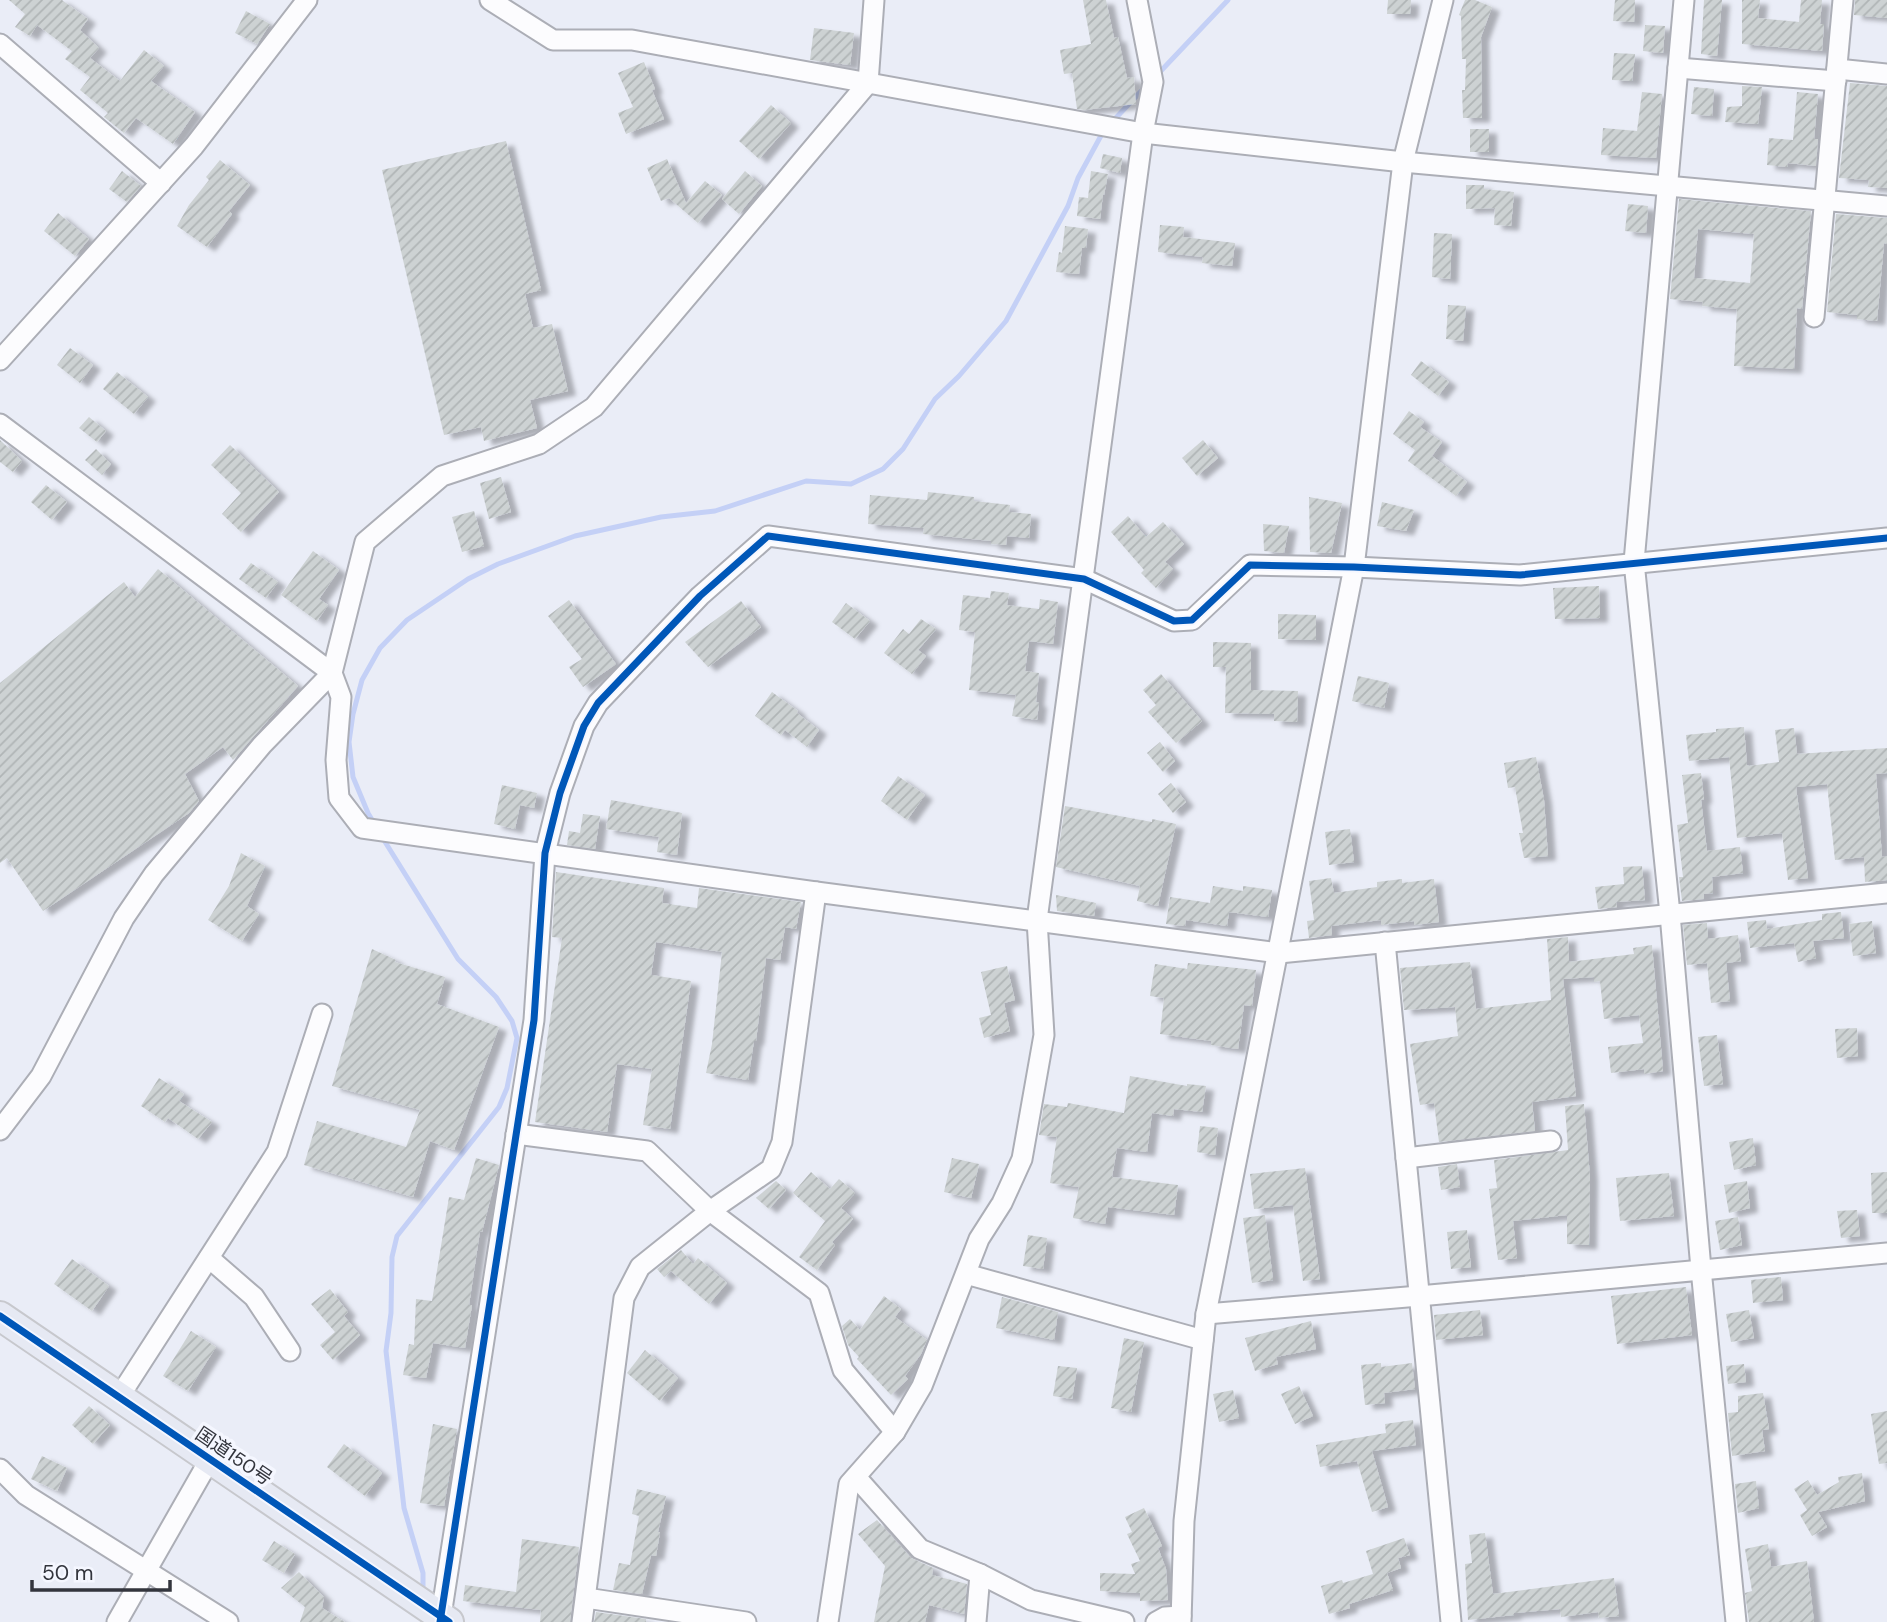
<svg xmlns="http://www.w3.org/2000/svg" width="1887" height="1622" font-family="'DM Sans','Noto Sans JP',sans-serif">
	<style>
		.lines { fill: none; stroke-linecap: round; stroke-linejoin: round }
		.stream { stroke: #c4d0f6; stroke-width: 5 }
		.building { fill: url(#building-hatch); fill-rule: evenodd; filter: url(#shadow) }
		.minor-casing { stroke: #acaeb6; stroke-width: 23 }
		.highway-casing { stroke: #c7c8cd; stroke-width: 32 }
		.minor { stroke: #fcfcfe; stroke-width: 19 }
		.highway { stroke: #e6e9f3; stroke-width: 28 }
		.cycleway-casing { stroke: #f5f7ff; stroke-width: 11 }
		.cycleway { stroke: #0057b8; stroke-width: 7 }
		.labels { text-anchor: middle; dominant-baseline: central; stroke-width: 7; stroke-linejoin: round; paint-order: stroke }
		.street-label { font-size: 19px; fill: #33353d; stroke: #f5f7ff }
	</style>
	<defs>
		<pattern id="building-hatch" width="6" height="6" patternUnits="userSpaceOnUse" patternTransform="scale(1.75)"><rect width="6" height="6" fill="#cdd2d3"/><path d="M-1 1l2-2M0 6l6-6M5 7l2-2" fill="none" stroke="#b0b5b6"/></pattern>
		<filter id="shadow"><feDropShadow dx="8" dy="4.5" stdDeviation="2" flood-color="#0004"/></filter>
	</defs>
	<rect width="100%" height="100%" fill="#eaedf7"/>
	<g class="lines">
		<!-- stream -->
		<g class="stream">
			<polyline points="1158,74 1228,0"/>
			<polyline points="1112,122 1146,86"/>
			<polyline points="375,825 368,813 353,777 349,742 353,714 362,680 380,648 407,620 468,579 498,564 575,536 661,517 715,511 806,481 851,484 883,469 903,449 935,399 959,376 1006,321 1068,206 1078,178 1103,132"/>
			<polyline points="382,837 458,959 496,997 512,1021 517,1038 507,1088 499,1107 397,1236 392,1257 391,1313 386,1351 404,1508 423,1573 423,1592"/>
		</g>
	</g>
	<!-- building -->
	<g class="building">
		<polygon points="9,0 62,0 88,19 80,30 99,48 90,58 120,81 144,50 164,66 151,81 195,112 173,144 136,118 124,133 104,117 108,113 80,90 90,77 65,59 72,51 37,25 30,36 15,27 25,14"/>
		<polygon points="1083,0 1106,0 1114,38 1118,37 1127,78 1134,77 1136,104 1084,110 1077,109 1072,73 1064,74 1060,50 1091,44"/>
		<polygon points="1388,0 1411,0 1410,14 1387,14"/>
		<polygon points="1465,0 1475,0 1492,7 1481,37 1482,118 1463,118 1462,90 1465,90 1466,59 1462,59 1461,16 1459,15"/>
		<polygon points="1615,0 1635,0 1634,22 1613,21"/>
		<polygon points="1704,0 1722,0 1717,56 1701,54"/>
		<polygon points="1742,0 1760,0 1758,18 1799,22 1801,0 1822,0 1820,24 1824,24 1822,51 1742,44"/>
		<polygon points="1855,0 1887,0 1887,18 1854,15"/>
		<polygon points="246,11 270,24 257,44 235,33"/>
		<polygon points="1645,25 1665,26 1663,53 1643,51"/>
		<polygon points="814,28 854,33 850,65 810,60"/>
		<polygon points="1614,53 1635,54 1632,81 1612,80"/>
		<polygon points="644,62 655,89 652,90 664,119 626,134 618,113 633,107 618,73"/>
		<polygon points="1850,83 1887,86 1887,188 1868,187 1869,180 1839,178"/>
		<polygon points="1742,86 1762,87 1758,124 1725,122 1727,107 1742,106"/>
		<polygon points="1694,87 1714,89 1712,116 1691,114"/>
		<polygon points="1642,92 1662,94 1656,158 1601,155 1603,128 1637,131"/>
		<polygon points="1797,92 1818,94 1814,139 1818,139 1816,166 1788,163 1787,167 1767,165 1769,138 1793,140"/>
		<polygon points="771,105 791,123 759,159 739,141"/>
		<rect x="1470" y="129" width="19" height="23"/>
		<polygon points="506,141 541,290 525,294 533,328 552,324 568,391 530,400 537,428 484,441 481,427 444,435 382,170"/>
		<polygon points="1103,154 1122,158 1120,173 1100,168"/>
		<polygon points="667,159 686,203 705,181 722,195 698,223 669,198 661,201 647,168"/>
		<polygon points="220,160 250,185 229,211 232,214 207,247 177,226 189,205 209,180 206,177"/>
		<polygon points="122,171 141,186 127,202 109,189"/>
		<polygon points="745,171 762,186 739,214 722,199"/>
		<polygon points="1091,171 1108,174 1104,195 1103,194 1100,219 1077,216 1079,197 1088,198"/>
		<polygon points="1466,185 1484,185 1484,189 1514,192 1511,226 1494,225 1495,208 1466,209"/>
		<path d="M1679,199L1811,211L1802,309L1797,308L1794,369L1734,366L1737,309L1702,306L1703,302L1670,299ZM1698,229L1754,234L1750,283L1694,278Z"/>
		<polygon points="1628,204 1648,206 1646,233 1625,231"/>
		<polygon points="58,213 89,239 75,256 44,231"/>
		<polygon points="1836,214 1887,218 1887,244 1884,243 1877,321 1857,319 1857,315 1827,312"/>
		<polygon points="1160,225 1184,227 1183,237 1235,243 1232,266 1202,263 1203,257 1158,252"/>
		<polygon points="1065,226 1088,229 1086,248 1082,248 1079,274 1056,272 1059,252 1062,253"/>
		<polygon points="1434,233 1452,234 1450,279 1432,277"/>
		<polygon points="1448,305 1466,306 1463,341 1446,339"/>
		<polygon points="70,348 93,365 80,383 57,365"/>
		<polygon points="1421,361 1449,382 1438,396 1411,375"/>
		<polygon points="117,372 148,397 134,414 103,389"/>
		<polygon points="1409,411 1424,422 1420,427 1442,442 1432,456 1467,482 1456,496 1408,461 1415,450 1393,434"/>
		<polygon points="89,417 106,431 97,442 79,428"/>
		<polygon points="0,440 22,461 13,472 0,462"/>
		<polygon points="1203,440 1218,458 1197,476 1182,458"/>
		<polygon points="230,445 279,492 241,532 222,514 241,493 211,465"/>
		<polygon points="96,449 111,464 102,475 85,460"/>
		<polygon points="501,477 511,512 489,519 480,483"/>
		<polygon points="46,485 67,502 52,520 31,502"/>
		<polygon points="928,492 974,497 974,501 1010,505 1009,512 1031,514 1029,538 1007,536 1006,545 991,544 991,541 923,534 924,528 868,524 870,495 927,500"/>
		<polygon points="1309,497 1342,503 1331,553 1310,552"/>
		<polygon points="1382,502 1414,510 1406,531 1377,526"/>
		<polygon points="474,511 484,546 462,552 452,517"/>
		<polygon points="1128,516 1146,537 1163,522 1184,544 1165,562 1173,569 1156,588 1141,573 1144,570 1111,532"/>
		<polygon points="1263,524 1289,526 1284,553 1264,551"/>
		<polygon points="313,551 339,570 319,599 328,605 317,621 281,595"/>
		<polygon points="251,563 278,582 266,598 239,579"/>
		<polygon points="158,569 298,686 233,760 223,747 185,774 199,801 189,813 43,911 7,858 0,863 0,683 124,582 135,597"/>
		<polygon points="1599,586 1600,618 1555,619 1553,588"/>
		<polygon points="991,591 1009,593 1007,605 1039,609 1040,599 1058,602 1053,644 1029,641 1025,671 1039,673 1036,702 1039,703 1037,720 1012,716 1016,695 969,690 975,632 959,630 963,595 990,598"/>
		<polygon points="569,600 616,664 583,687 569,667 582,659 548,616"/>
		<polygon points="741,601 761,627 708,667 685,642"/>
		<polygon points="846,603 870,621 855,639 832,622"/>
		<polygon points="1278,614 1316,615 1316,640 1278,639"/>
		<polygon points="921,619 936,629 918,650 926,656 912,674 884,653 903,629 909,634"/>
		<polygon points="1213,642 1251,643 1251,690 1298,691 1297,722 1274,721 1274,714 1225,713 1226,667 1213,667"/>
		<polygon points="1161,674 1202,721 1176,743 1148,712 1156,705 1143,690"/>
		<polygon points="1358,676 1389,683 1384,708 1352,701"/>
		<polygon points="772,692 798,711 797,713 819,730 807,747 785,730 781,735 755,716"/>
		<polygon points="1744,727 1747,765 1749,766 1779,762 1775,730 1794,728 1797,754 1887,748 1887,773 1876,774 1882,857 1887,856 1887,880 1865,882 1864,857 1835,860 1827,784 1796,787 1808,878 1788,880 1782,833 1737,838 1729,757 1689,761 1686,735 1716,732 1716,729"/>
		<polygon points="1160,742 1175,761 1163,772 1147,753"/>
		<polygon points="1536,757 1544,800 1548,856 1524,858 1519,833 1523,833 1515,787 1508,788 1504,763"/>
		<polygon points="1701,773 1704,799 1701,800 1707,851 1740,847 1743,873 1712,877 1713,893 1704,894 1704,899 1682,901 1679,877 1683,877 1677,825 1688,823 1682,775"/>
		<polygon points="898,776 925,795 907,820 881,801"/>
		<polygon points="1171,783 1186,802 1173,813 1158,794"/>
		<polygon points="502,785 537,793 534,808 520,805 515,829 494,824"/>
		<polygon points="611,800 682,813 677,855 657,852 659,837 606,829"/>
		<polygon points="1065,806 1152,822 1152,819 1176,824 1158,906 1137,901 1140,886 1056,867"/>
		<polygon points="583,814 600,816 595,849 567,845 569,831 580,833"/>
		<polygon points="1350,829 1354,862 1329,865 1325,832"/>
		<polygon points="241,853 265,866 247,906 259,914 242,941 208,920 229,886"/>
		<polygon points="1642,866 1645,900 1616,902 1617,907 1598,909 1595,887 1624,884 1623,867"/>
		<polygon points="556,872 664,888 662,903 697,908 699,888 801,902 796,929 785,927 780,960 766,958 756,1041 754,1041 748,1080 706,1073 712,1044 722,952 656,942 651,975 691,981 670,1129 643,1125 652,1069 617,1064 607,1132 535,1122 562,938 552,937"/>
		<polygon points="1331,878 1334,893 1377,887 1377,882 1402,879 1402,883 1434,879 1439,922 1414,925 1414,921 1381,925 1381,920 1331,926 1332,935 1309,938 1307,921 1314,920 1309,881"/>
		<polygon points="1213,886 1243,891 1243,886 1272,890 1268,917 1229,912 1227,926 1186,920 1185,926 1166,924 1170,897 1210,903"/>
		<polygon points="1056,895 1096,903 1094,916 1057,911"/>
		<polygon points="1841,912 1844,938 1813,941 1816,958 1798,962 1794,943 1750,948 1747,922 1766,920 1767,929 1822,920 1822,914"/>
		<polygon points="1872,921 1876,953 1853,956 1849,924"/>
		<polygon points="1707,923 1708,939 1738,935 1741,961 1726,963 1730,1001 1711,1003 1707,963 1687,965 1683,925"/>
		<polygon points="1568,937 1569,962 1634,954 1633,948 1652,945 1663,1071 1644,1074 1644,1069 1611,1073 1608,1047 1643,1043 1639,1015 1604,1019 1600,981 1594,982 1594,977 1563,979 1576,1096 1532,1102 1535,1131 1439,1142 1434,1103 1420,1105 1410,1044 1458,1036 1455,1007 1404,1010 1400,968 1470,962 1476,1009 1551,1000 1547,939"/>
		<polygon points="372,949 396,960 395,962 445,977 437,1004 499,1027 454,1150 430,1141 413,1197 304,1165 317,1121 406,1147 420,1110 332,1086"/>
		<polygon points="1188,963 1256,970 1252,1006 1244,1005 1238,1049 1211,1045 1211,1041 1160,1034 1164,998 1150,996 1155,964 1187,969"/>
		<polygon points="1007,966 1015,1000 1004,1003 1010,1031 984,1038 979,1018 991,1015 981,972"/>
		<polygon points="1857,1028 1858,1056 1837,1058 1835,1029"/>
		<polygon points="1717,1035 1723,1084 1704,1086 1698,1037"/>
		<polygon points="1130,1076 1187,1086 1187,1084 1206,1086 1202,1112 1174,1109 1173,1116 1152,1113 1147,1152 1117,1148 1112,1177 1178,1185 1174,1215 1108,1207 1105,1224 1073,1218 1079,1187 1050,1183 1057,1137 1039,1135 1044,1104 1067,1107 1068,1103 1124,1113"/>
		<polygon points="159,1078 184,1094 179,1101 212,1122 198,1139 168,1118 165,1122 141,1106"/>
		<polygon points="1584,1104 1590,1177 1589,1245 1567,1244 1567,1215 1513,1221 1517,1258 1498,1260 1489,1189 1497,1188 1494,1160 1568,1150 1565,1106"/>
		<polygon points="1200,1126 1218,1128 1215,1155 1197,1152"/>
		<polygon points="1753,1138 1756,1165 1734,1170 1729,1142"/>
		<polygon points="476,1158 499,1165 482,1232 480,1231 469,1305 472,1305 465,1348 433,1343 426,1378 403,1375 409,1344 414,1345 416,1299 432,1301 449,1197 464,1200"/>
		<polygon points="952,1158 979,1164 971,1198 944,1192"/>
		<polygon points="1457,1164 1460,1187 1441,1190 1438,1167"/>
		<polygon points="1305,1168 1320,1279 1303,1281 1293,1205 1254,1209 1250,1174"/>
		<polygon points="811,1172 830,1189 839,1179 855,1193 841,1208 853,1219 832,1242 835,1245 817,1270 799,1257 825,1221 793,1193"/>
		<polygon points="1887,1172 1887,1213 1872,1213 1871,1173"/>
		<polygon points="1669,1173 1674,1216 1620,1221 1616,1178"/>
		<polygon points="776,1181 786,1190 769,1209 756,1198"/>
		<polygon points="1747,1181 1750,1208 1729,1213 1724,1185"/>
		<polygon points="1857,1210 1860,1236 1841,1238 1837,1211"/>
		<polygon points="1265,1215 1273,1280 1252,1283 1243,1218"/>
		<polygon points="1738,1217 1742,1245 1720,1250 1715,1221"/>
		<polygon points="1467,1230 1471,1267 1451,1269 1447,1232"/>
		<polygon points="1028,1235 1047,1238 1043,1269 1023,1266"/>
		<polygon points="681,1250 693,1264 698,1258 727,1283 709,1304 671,1271 664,1277 657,1269"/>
		<polygon points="72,1259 109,1286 92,1311 54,1284"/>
		<polygon points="1781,1277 1783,1300 1753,1303 1751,1280"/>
		<polygon points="1686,1287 1692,1335 1617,1344 1611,1296"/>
		<polygon points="330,1289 348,1312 344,1316 360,1335 333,1360 320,1345 335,1332 311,1304"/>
		<polygon points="884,1296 901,1309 895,1317 927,1340 921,1354 905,1376 908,1379 891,1395 857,1359 859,1357 848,1345 842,1326 850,1319 860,1330"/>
		<polygon points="1002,1297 1058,1312 1054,1340 996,1328"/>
		<polygon points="1480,1310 1483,1335 1436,1340 1434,1315"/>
		<polygon points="1749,1310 1754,1338 1731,1342 1726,1314"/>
		<polygon points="1311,1321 1316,1349 1276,1357 1278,1364 1255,1371 1245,1338"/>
		<polygon points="191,1331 216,1347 188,1391 163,1376"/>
		<polygon points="1124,1338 1144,1342 1131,1412 1111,1408"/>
		<polygon points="645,1350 678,1378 660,1401 627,1373"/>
		<polygon points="1381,1363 1381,1367 1412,1363 1415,1389 1384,1393 1385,1403 1365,1405 1361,1365"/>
		<polygon points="1744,1364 1746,1382 1728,1384 1726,1366"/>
		<polygon points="1058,1366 1077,1368 1072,1399 1053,1396"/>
		<polygon points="1299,1386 1313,1416 1295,1424 1281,1394"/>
		<polygon points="1233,1390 1239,1418 1219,1422 1213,1394"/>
		<polygon points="1763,1393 1769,1429 1762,1430 1765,1451 1732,1456 1728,1413 1738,1412 1738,1396"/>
		<polygon points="89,1406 110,1425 93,1444 72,1425"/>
		<polygon points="1887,1411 1887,1463 1879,1464 1871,1414"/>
		<polygon points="1413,1420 1416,1445 1372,1451 1388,1507 1372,1512 1357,1461 1320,1467 1316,1445 1386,1433 1385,1424"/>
		<polygon points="433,1424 457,1429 444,1506 420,1503"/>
		<polygon points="344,1444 382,1473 365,1496 327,1467"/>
		<polygon points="42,1456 67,1468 57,1491 31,1479"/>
		<polygon points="1862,1473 1865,1501 1818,1512 1827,1527 1812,1536 1800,1515 1807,1510 1794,1489 1808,1480 1817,1495 1839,1482 1838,1477"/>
		<polygon points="1756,1481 1759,1508 1738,1513 1735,1484"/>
		<polygon points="637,1489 666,1496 658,1532 660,1532 656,1556 651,1555 642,1594 613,1590 619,1563 630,1565 639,1516 632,1514"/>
		<polygon points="1144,1508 1162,1546 1158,1548 1166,1569 1168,1600 1140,1601 1140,1593 1100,1591 1100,1573 1135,1574 1131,1564 1140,1561 1127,1534 1132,1532 1125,1517"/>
		<polygon points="877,1520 911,1558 933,1568 932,1575 967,1584 964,1614 929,1605 925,1622 874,1622 885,1566 858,1534"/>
		<polygon points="1485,1533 1493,1594 1614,1578 1619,1616 1599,1618 1598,1612 1561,1617 1560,1609 1514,1613 1514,1615 1468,1620 1465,1564 1472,1563 1469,1535"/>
		<polygon points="1404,1538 1410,1555 1398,1558 1401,1568 1387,1573 1393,1590 1349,1604 1350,1608 1329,1614 1321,1586 1342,1580 1343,1583 1373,1574 1366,1551"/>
		<polygon points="522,1539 579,1547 570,1622 540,1622 541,1610 463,1601 465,1585 516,1592"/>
		<polygon points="274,1541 295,1554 284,1573 262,1560"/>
		<polygon points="1768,1544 1771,1567 1807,1561 1814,1622 1749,1622 1745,1593 1752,1591 1745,1549"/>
		<polygon points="299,1572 324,1597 322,1608 345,1622 300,1622 305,1607 281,1588"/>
		<polygon points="596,1612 646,1619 646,1622 594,1622"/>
	</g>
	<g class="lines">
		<defs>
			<g id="minor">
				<polyline points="490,0 553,40 632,40 1143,133 1403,162 1887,206"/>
				<polyline points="1684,0 1634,562 1670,914 1701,1269 1736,1622"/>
				<polyline points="0,44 161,183"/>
				<polyline points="1678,68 1836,81"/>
				<polyline points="1837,69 1887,74"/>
				<polyline points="1814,317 1843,0"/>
				<polyline points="0,360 194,146 307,0"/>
				<polyline points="0,424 332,673 341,697 336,760 339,798 362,828 816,892 1279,953 1887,893"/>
				<polyline points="1385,942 1451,1622"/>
				<polyline points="0,1130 41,1076 124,918 154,874 262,745 332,673 365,542 442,476 539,444 594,407 868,83 874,0"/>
				<polyline points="516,1134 647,1151 710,1211 819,1293 843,1370 895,1432"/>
				<polyline points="1406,1158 1551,1141"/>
				<polyline points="209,1258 254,1297 290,1351"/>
				<polyline points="966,1274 1203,1340"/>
				<polyline points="1206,1314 1419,1296 1887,1253"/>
				<polyline points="119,1397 277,1152 322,1014"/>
				<polyline points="0,1469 26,1495 228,1622"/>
				<polyline points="856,1477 920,1549 980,1574 1031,1600 1124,1622"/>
				<polyline points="586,1598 746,1622"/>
				<polyline points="117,1622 210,1459"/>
				<polyline points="440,1622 534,1020 545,853 560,793 584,726 598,703 700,596 768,536 1084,579 1174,621 1192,620 1250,565 1354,567 1520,575 1887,538"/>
				<polyline points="582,1622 624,1298 640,1267 710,1211 771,1169 782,1142 816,892"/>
				<polyline points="828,1622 849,1484 895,1432 922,1386 979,1239 1002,1203 1022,1159 1044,1035 1037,920 1143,133 1153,82 1137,0"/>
				<polyline points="976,1622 980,1574"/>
				<polyline points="1156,1622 1165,1617 1181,1616"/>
				<polyline points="1181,1622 1184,1521 1206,1314 1354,567 1403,162 1443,0"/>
			</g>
			<polyline id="highway" points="0,1316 449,1622"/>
		</defs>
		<!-- minor casing -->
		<use href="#minor" class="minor-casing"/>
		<!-- highway casing -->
		<use href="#highway" class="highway-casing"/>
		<!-- minor -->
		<use href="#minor" class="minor"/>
		<!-- highway -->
		<use href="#highway" class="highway"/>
		<defs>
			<g id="cycleway">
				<polyline points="0,1316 449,1622"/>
				<polyline points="440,1622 534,1020 545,853 560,793 584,726 598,703 700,596 768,536 1084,579 1174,621 1192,620 1250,565 1354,567 1520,575 1887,538"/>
			</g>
		</defs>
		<!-- cycleway casing -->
		<use href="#cycleway" class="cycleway-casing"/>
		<!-- cycleway -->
		<use href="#cycleway" class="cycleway"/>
	</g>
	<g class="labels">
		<!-- street labels -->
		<g class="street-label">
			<text transform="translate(234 1456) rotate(34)">国道150号</text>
		</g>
	</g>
	<!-- scale -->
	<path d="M32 1580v10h138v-10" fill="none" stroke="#33353d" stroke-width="3.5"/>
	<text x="42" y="1580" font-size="21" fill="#33353d" stroke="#f5f7ff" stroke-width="5" paint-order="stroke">50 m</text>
</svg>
